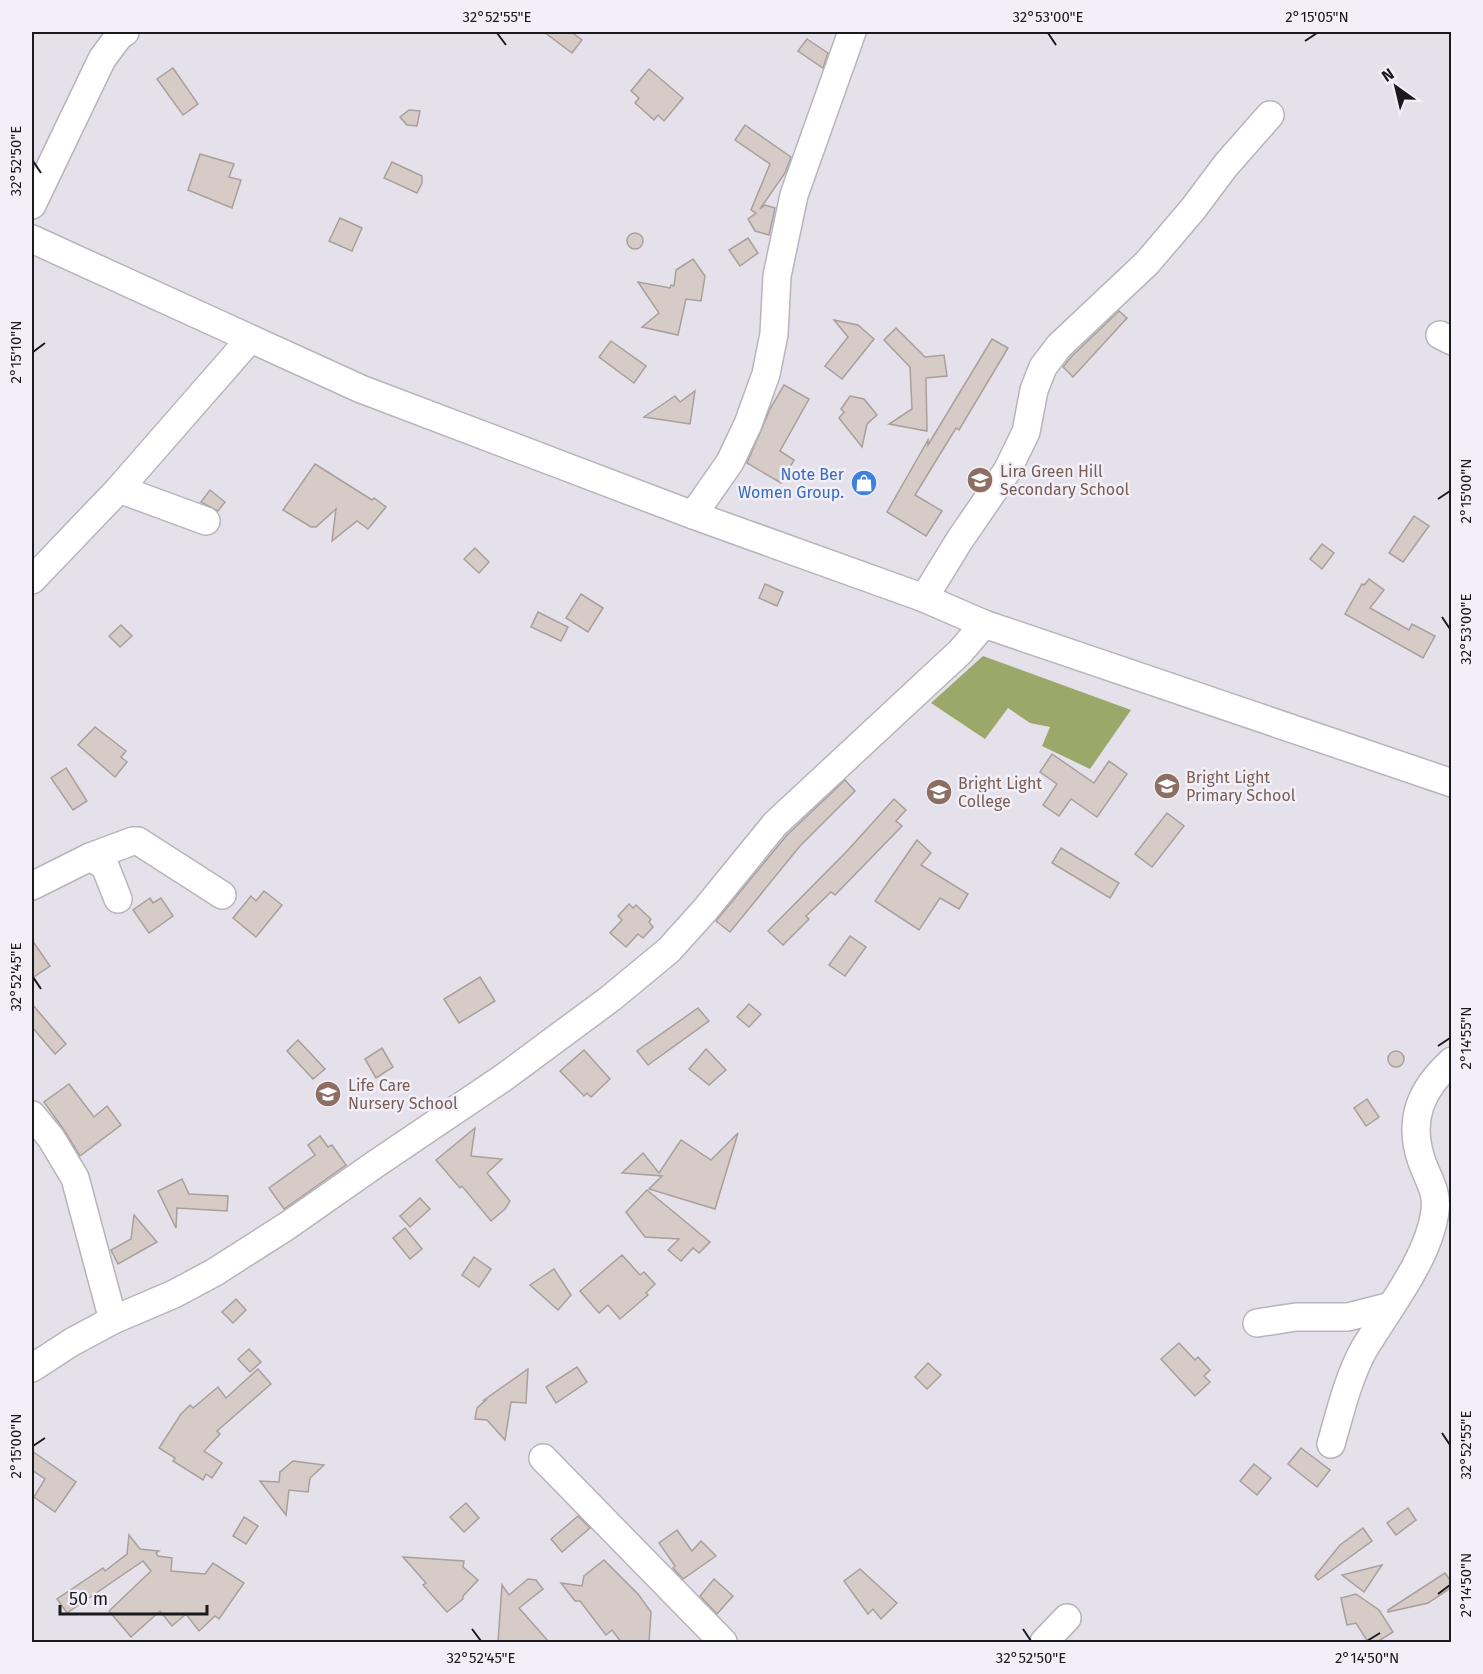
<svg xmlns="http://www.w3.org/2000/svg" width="1483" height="1674" font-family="'Fira Sans',sans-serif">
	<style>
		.forest { fill: #9ba86a }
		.building { fill: #d6cbc7; stroke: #a99f9b; stroke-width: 1.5 }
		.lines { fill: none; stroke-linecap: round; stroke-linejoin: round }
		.minor-casing { stroke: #b7b4bd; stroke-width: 30 }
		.minor { stroke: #fff; stroke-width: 27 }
		.ticks { fill: none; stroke: #1a191c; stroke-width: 2 }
		.labels { text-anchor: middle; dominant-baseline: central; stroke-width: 5; stroke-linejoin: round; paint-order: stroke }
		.education-label { font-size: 16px; fill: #785e54; stroke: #f2eff8; text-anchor: start }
		.shop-label { font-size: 16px; fill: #366cbe; stroke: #f2eff8; text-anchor: end }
		.neatline { fill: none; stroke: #1a191c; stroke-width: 2 }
		.ticks-label { font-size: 15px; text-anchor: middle; fill: #1a191c }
	</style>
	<rect width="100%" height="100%" fill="#e4e1eb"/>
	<!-- forest -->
	<polygon class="forest" points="983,656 1131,710 1090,769 1042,746 1050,727 1030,723 1008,708 985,739 931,703"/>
	<!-- building -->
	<g class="building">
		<polygon points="544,32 571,32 582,40 572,53"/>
		<polygon points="807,39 828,53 823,68 798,51"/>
		<polygon points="173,68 198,104 183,115 157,79"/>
		<polygon points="649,69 683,98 664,121 658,115 654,120 635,103 639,98 631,91"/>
		<polygon points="409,110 420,111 417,126 407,125 400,117"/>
		<polygon points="745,125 791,157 785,173 760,209 765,205 775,208 769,235 755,231 748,219 756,213 751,210 770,164 735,140"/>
		<polygon points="200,154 234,164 229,177 241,180 232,208 188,190"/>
		<polygon points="392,162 422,176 422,183 417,193 384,178"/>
		<polygon points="340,218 362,228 352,251 329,241"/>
		<circle cx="635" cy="241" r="8"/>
		<polygon points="748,238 758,253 740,266 729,250"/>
		<polygon points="693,259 705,276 701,301 686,299 678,335 642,327 659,313 638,282 670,288 671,285 674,286 676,270"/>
		<polygon points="1119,311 1127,318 1073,377 1063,367 1071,357"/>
		<polygon points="834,320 858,325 874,339 842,379 825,366 848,337"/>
		<polygon points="896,328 925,357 944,355 947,376 926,378 927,431 889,424 912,409 910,367 884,340"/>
		<polygon points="992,339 1008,348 959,430 956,428 915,495 942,511 926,536 887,512 928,440 928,445"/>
		<polygon points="611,341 646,366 634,383 599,357"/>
		<polygon points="784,385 809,399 780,451 794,460 781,483 747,463 770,409"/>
		<polygon points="695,391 690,424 644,417 675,396 680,402"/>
		<polygon points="850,396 864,399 877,415 867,424 862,447 839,418 844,412 841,409"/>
		<polygon points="315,464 372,500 374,498 386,507 368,529 357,521 332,541 336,509 316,527 311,527 283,510"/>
		<polygon points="210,490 225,502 218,511 201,502"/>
		<polygon points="1414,516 1429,526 1403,562 1389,553"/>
		<polygon points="1322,544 1334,553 1322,569 1310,559"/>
		<polygon points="475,548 489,562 479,573 464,559"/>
		<polygon points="1369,579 1384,590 1370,608 1409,630 1412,624 1435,636 1423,658 1345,614 1362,584 1364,585"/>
		<polygon points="765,584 783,592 777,606 759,598"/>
		<polygon points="581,594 603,608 588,632 566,618"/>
		<polygon points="538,612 568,627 561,641 531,627"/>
		<polygon points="121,625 132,636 120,647 109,636"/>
		<polygon points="95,727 126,751 121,757 127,762 115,777 78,745"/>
		<polygon points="1052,754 1094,783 1109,761 1127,774 1097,817 1071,799 1059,816 1043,805 1057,784 1040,772"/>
		<polygon points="66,768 87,801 73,810 51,778"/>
		<polygon points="845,780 855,791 800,846 730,932 716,921 787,835"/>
		<polygon points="894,799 906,810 896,821 902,826 835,895 831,892 806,916 809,919 783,945 768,931 849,849"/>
		<polygon points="1167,813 1184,826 1152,867 1135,854"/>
		<polygon points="917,840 931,853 921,865 968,894 959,909 940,898 919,930 875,901"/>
		<polygon points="1061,848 1119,883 1110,898 1052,863"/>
		<polygon points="264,891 282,905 256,937 233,918 251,896 256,901"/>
		<polygon points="150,898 153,903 161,898 173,916 149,933 133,910"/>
		<polygon points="629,904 633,908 636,905 651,919 649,922 653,927 643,938 638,934 626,947 610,933 622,920 618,916"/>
		<polygon points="850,936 866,947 845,976 829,965"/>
		<polygon points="32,940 50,966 32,978"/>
		<polygon points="480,977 495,1001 459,1023 444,999"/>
		<polygon points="32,1004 66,1044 55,1054 32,1027"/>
		<polygon points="749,1004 761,1014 749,1027 737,1017"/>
		<polygon points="698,1008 709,1021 648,1065 637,1051"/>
		<polygon points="298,1040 325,1069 313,1079 287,1051"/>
		<polygon points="382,1048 393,1067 376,1078 365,1059"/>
		<polygon points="706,1049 726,1070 709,1085 689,1069"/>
		<polygon points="584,1050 610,1079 591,1097 587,1093 584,1096 560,1071"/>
		<circle cx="1396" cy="1059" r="8"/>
		<polygon points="69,1084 94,1117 107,1106 121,1125 80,1156 64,1130 44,1102"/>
		<polygon points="1367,1099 1379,1117 1366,1126 1354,1108"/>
		<polygon points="475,1128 471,1156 502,1159 487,1173 510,1201 505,1209 491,1221 462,1186 460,1188 436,1160"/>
		<polygon points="738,1133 715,1209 649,1189 662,1176 622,1173 643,1153 659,1173 681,1140 711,1160"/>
		<polygon points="320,1136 328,1147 332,1145 346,1165 284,1209 269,1188 315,1155 308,1145"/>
		<polygon points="182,1179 189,1194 228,1196 227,1211 177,1208 176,1228 158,1191"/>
		<polygon points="647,1190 710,1242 699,1253 693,1248 681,1261 668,1250 679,1239 645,1237 626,1212"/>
		<polygon points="420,1198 430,1209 410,1227 400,1216"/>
		<polygon points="134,1215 157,1242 118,1264 111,1250 131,1239"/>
		<polygon points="405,1228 422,1249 410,1259 393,1238"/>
		<polygon points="622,1255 640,1275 644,1272 655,1284 646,1293 648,1295 620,1319 608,1305 599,1313 580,1291"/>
		<polygon points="474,1257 491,1269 479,1287 462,1275"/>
		<polygon points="554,1269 571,1295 558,1310 530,1285"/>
		<polygon points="236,1299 246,1310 233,1323 222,1312"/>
		<polygon points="1179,1343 1195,1360 1198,1357 1210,1370 1204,1376 1210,1382 1195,1396 1161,1359"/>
		<polygon points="249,1349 261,1362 250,1372 238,1359"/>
		<polygon points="928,1363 941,1375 927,1389 915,1377"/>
		<polygon points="577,1367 587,1382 556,1403 546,1387"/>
		<polygon points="258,1369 271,1384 217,1431 220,1434 204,1451 222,1463 212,1478 206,1474 203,1480 173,1461 175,1458 159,1448 181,1414 190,1405 193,1408 218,1387 226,1398"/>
		<polygon points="528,1369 526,1403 511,1402 505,1440 487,1420 475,1419 477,1408 486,1400 484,1400"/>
		<polygon points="1301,1448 1330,1470 1317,1487 1288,1464"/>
		<polygon points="32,1451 76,1482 55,1512 34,1497 45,1479 32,1470"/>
		<polygon points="293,1461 324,1465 310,1478 308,1492 289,1490 286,1515 260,1481 279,1482 280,1472"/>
		<polygon points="1254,1464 1271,1478 1257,1495 1240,1481"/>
		<polygon points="466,1503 479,1518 464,1532 450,1517"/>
		<polygon points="1408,1508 1416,1520 1396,1535 1387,1523"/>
		<polygon points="578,1516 590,1528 562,1552 551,1539"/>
		<polygon points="244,1517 258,1526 246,1544 233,1536"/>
		<polygon points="1363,1528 1372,1541 1318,1580 1315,1576 1340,1545"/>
		<polygon points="677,1530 692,1551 701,1541 716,1556 683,1579 673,1568 675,1566 659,1543"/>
		<polygon points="129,1535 140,1549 159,1551 156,1553 158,1556 172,1558 171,1571 205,1574 213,1563 244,1583 219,1619 215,1616 199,1631 186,1614 172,1626 160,1611 131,1637 109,1611 151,1571 143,1561 67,1613 57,1599 103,1568 105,1571 127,1554"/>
		<polygon points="403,1557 464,1561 463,1567 478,1580 463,1596 463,1599 447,1612 423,1585 426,1583"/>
		<polygon points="604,1560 638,1594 651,1612 649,1642 621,1642 612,1630 606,1635 580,1601 575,1601 561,1583 582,1586 584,1576"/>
		<polygon points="1382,1565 1364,1592 1342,1575"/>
		<polygon points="860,1569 897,1603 881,1619 873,1609 868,1614 844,1581"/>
		<polygon points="1445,1573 1452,1583 1452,1587 1428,1603 1388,1612 1388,1610"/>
		<polygon points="528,1579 536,1580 543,1589 519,1608 549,1642 498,1642 502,1585 509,1595"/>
		<polygon points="714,1579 733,1596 717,1614 700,1596"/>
		<polygon points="1356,1594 1379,1610 1393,1632 1377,1642 1368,1642 1356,1623 1347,1625 1341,1598"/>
	</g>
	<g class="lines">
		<defs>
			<g id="minor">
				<polyline points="32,205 102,59 119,36 125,32"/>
				<polyline points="32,239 361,389 693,515 924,598 984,624 1452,783"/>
				<polyline points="1440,335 1452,341"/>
				<polyline points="119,489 206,521"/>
				<polyline points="693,515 730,462 748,424 766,374 774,334 777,276 794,195 852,32"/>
				<polyline points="32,580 119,489 250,339"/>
				<polyline points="924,598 959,541 1007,471 1026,432 1034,390 1043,367 1059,346 1147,263 1193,209 1226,165 1270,115"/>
				<polyline points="90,857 133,841 138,841 222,895"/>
				<polyline points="32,886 90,857 105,866 118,899"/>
				<polyline points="32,1115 51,1138 75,1178 113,1320"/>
				<polyline points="1257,1323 1296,1317 1348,1317 1391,1306"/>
				<polyline points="32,1368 72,1342 113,1320 174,1294 215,1272 287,1226 377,1163 503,1078 611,998 669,950 705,910 775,824 960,652 984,624"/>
				<path d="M1331,1444C1340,1413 1348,1378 1364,1349C1388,1309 1429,1258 1435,1211C1438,1191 1427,1178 1421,1159C1408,1119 1421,1089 1452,1061"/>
				<polyline points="543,1458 723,1642"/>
				<polyline points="1044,1642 1067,1618"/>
			</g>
		</defs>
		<!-- minor casing -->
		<use href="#minor" class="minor-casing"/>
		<!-- minor -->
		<use href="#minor" class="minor"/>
	</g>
	<!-- ticks -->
	<path class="ticks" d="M497,33L506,45M1048,33L1056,45M1305,41L1317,33M33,161L41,173M33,352L45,343M1438,499L1450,491M1442,617L1450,629M33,977L41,989M1438,1046L1450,1038M1442,1433L1450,1445M33,1446L45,1438M1438,1594L1450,1585M472,1629L481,1641M1023,1629L1031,1641M1367,1641L1380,1633"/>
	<!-- icons -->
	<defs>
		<symbol id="school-disc" viewBox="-11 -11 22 22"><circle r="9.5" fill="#8d6e63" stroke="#f2eff8"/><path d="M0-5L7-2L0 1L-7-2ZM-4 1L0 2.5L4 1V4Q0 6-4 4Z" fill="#fff"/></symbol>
		<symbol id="shop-disc" viewBox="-11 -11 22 22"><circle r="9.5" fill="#3f7fe0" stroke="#f2eff8"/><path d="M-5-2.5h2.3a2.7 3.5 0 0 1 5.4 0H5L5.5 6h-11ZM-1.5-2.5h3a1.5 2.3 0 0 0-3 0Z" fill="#fff"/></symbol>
	</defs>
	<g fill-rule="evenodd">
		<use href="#school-disc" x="965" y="465" width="30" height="30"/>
		<use href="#shop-disc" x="849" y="468" width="30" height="30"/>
		<use href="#school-disc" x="1152" y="771" width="30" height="30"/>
		<use href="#school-disc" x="924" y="777" width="30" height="30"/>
		<use href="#school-disc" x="313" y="1079" width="30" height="30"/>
	</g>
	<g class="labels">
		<!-- education labels -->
		<g class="education-label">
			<text x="1000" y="471">Lira Green Hill<tspan x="1000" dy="18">Secondary School</tspan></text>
			<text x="1186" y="777">Bright Light<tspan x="1186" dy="18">Primary School</tspan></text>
			<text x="958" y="783">Bright Light<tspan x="958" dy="18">College</tspan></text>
			<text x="348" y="1085">Life Care<tspan x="348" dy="18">Nursery School</tspan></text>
		</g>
		<!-- shop labels -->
		<g class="shop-label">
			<text x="844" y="474">Note Ber<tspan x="844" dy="18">Women Group.</tspan></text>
		</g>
	</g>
	<!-- border -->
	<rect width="1483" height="1674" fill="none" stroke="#f2eff8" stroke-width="66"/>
	<!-- north arrow -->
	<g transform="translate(1396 87) rotate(326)" stroke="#f2eff8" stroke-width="4.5" paint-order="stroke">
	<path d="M0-4.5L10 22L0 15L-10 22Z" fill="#1a191c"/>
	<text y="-9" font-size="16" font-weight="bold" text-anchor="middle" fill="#1a191c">N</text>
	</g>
	<!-- scale -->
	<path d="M60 1605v9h147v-9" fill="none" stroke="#1a191c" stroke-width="3"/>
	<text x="69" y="1605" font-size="18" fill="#1a191c" stroke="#f2eff8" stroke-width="4.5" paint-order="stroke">50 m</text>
	<rect x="33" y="33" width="1417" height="1608" class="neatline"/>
	<g class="ticks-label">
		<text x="497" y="22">32°52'55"E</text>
		<text x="1048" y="22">32°53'00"E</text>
		<text x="1317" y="22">2°15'05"N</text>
		<text transform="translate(16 161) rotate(-90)" y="5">32°52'50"E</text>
		<text transform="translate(16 352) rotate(-90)" y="5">2°15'10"N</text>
		<text transform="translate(1466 491) rotate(-90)" y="5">2°15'00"N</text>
		<text transform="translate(1466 629) rotate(-90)" y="5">32°53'00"E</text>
		<text transform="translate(16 977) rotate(-90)" y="5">32°52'45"E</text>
		<text transform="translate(1466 1038) rotate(-90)" y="5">2°14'55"N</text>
		<text transform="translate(1466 1445) rotate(-90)" y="5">32°52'55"E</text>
		<text transform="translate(16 1446) rotate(-90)" y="5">2°15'00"N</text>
		<text transform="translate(1466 1585) rotate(-90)" y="5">2°14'50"N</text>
		<text x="481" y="1663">32°52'45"E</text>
		<text x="1031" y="1663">32°52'50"E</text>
		<text x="1367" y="1663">2°14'50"N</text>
	</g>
</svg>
